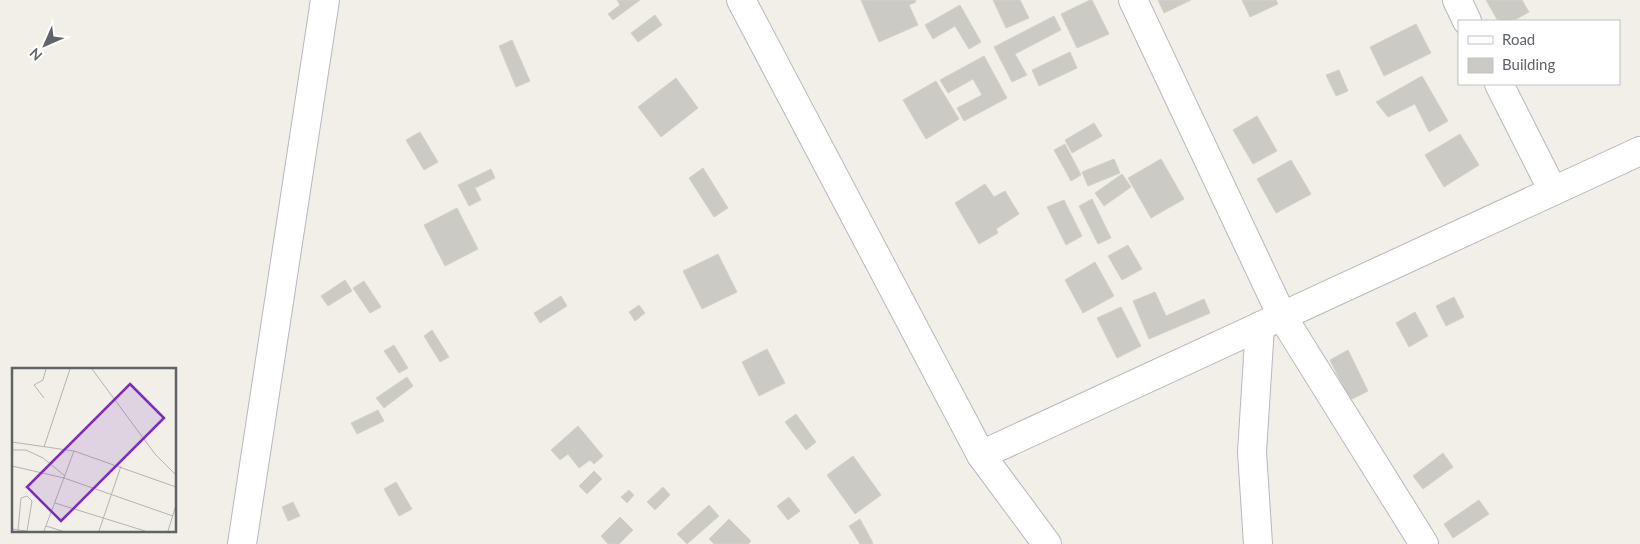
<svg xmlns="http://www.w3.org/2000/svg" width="1640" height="544" font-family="Lato,sans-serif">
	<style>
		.building { fill: #cccac5; stroke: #d6d1c6 }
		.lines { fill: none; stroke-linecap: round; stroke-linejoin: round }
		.minor-casing { stroke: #b5b8bc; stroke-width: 30 }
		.minor { stroke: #fff; stroke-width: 28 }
		.inset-road { fill: none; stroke: #b3b3b1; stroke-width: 1 }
		.view { fill: #7b2cbf; fill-opacity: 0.15; stroke: #7b2cbf; stroke-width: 2.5 }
		.inset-edge { fill: none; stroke: #5f6368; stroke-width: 2.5 }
	</style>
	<rect width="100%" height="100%" fill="#f1efe8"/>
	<!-- building -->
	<g class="building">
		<polygon points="617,0 640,0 613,20 608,14 620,5"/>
		<polygon points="861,0 915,0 916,2 909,5 918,25 879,42"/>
		<polygon points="993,0 1020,0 1029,18 1006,28"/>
		<polygon points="1090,0 1092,0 1109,34 1077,48 1061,14"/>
		<polygon points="1158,0 1191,0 1164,13"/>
		<polygon points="1242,0 1276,0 1278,4 1250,17"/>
		<polygon points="1486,0 1522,0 1529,12 1513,21 1498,21"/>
		<polygon points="960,5 981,42 969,49 955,26 933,39 925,25"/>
		<polygon points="655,15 662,25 638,42 631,33"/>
		<polygon points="1054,16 1061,30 1015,54 1027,75 1012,82 994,47"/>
		<polygon points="1416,24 1431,53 1384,76 1370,47"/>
		<polygon points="512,40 530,81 516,87 499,46"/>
		<polygon points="1070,52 1077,68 1039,86 1032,70"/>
		<polygon points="984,56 1007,98 964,121 957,108 982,95 973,79 948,93 940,80"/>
		<polygon points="1339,70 1348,91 1336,96 1326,75"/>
		<polygon points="1422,76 1448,121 1429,132 1415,104 1388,117 1376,102"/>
		<polygon points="676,78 698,108 661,137 638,107"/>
		<polygon points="936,81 959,119 926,139 903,100"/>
		<polygon points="1257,116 1277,151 1253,164 1233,130"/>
		<polygon points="1094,123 1102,136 1072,153 1065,140"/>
		<polygon points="420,132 438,162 424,170 406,140"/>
		<polygon points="1460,134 1479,165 1444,187 1425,155"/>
		<polygon points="1065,144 1081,175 1071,181 1054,150"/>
		<polygon points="1114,159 1120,173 1088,186 1082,172"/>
		<polygon points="1161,159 1184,199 1151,218 1128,178"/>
		<polygon points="1291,160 1311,194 1276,213 1257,179"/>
		<polygon points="703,168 728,208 714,217 689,178"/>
		<polygon points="491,169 495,178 475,188 481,200 469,206 458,185"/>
		<polygon points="1122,174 1131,187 1104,206 1095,193"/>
		<polygon points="985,184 994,197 1005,191 1019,214 996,229 998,233 979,244 955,203"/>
		<polygon points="1092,199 1111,238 1098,244 1079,206"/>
		<polygon points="1064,200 1082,236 1066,245 1047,207"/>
		<polygon points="457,208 478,249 445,266 424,225"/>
		<polygon points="1128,245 1142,269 1122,280 1108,256"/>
		<polygon points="718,254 737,292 702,309 683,271"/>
		<polygon points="1095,262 1114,296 1083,313 1065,280"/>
		<polygon points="345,280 352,291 328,306 321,296"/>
		<polygon points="364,281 381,307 370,313 353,288"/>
		<polygon points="1155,292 1166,316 1204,299 1210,313 1149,339 1133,301"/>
		<polygon points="561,296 567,306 540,323 534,313"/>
		<polygon points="1454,297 1464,317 1446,326 1436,306"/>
		<polygon points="639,305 645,313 635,321 629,312"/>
		<polygon points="1121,307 1141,346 1117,358 1097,318"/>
		<polygon points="1415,312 1428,336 1409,347 1396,323"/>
		<polygon points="432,330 449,357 440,362 424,336"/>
		<polygon points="394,345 408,368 399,373 384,351"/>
		<polygon points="767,349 785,383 759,396 742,362"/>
		<polygon points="1348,350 1368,391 1350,400 1330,360"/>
		<polygon points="407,377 413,386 384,408 376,398"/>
		<polygon points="378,410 384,421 357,434 351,423"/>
		<polygon points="796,414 816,442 806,450 785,422"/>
		<polygon points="578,426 603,456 594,464 590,460 579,468 568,454 560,460 551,450"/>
		<polygon points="1443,453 1453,467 1423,489 1413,476"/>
		<polygon points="853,456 881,495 855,514 827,475"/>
		<polygon points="594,471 602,479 587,494 579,486"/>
		<polygon points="396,482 412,509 399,516 384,489"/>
		<polygon points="663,487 670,495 655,510 647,502"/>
		<polygon points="629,490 634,495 627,503 621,497"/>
		<polygon points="789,497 800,511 788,520 777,506"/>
		<polygon points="1479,500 1489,514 1453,538 1444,524"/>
		<polygon points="293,502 300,516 288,521 282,507"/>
		<polygon points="709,505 719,516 687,544 677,534"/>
		<polygon points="620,517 633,530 619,544 608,544 601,536"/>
		<polygon points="729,519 751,541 748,544 714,544 709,539"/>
		<polygon points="860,519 873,543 871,544 860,544 849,526"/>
	</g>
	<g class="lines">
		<defs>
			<g id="minor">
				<polyline points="741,0 981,455 1047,544"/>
				<polyline points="1133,0 1282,316 1424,544"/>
				<polyline points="1457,0 1467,21"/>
				<polyline points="1499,84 1553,191"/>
				<polyline points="981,455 1640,151"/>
				<polyline points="242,544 325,0"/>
				<polyline points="1258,544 1252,452 1260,326"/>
			</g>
		</defs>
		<!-- minor casing -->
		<use href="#minor" class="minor-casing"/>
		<!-- minor -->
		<use href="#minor" class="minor"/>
	</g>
	<!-- overview -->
	<g transform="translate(12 368)">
		<rect width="164" height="164" fill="#f1efe8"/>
		<path class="inset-road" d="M80,1L143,86L164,107M32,30L22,17L31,12L34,1M0,74L62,83L164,119M32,79L58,1M0,82H14L31,90L53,108M0,98L52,110L161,148M43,135L133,163M34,158L50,163M0,161L6,162L15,163L20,133L15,128L9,130L6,162L7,163M32,163L62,83M87,163L109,98M156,163L164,137"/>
		<path class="view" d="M118,16L152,50L49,153L15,119Z"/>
		<rect width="164" height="164" class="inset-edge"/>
	</g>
	<!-- legend -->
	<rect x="1458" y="20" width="162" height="65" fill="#ffffff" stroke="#bfc1c3"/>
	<rect x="1468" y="36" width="25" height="8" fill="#ffffff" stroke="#bfc1c3"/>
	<text x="1502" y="45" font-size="15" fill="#5f6368">Road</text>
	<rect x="1468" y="58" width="25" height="15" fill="#cccac5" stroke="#bfc1c3"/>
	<text x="1502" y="70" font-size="15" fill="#5f6368">Building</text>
	<!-- north arrow -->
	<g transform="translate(45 45) rotate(225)" stroke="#ffffff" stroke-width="4" paint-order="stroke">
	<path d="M0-4L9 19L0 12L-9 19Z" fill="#5f6368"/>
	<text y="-8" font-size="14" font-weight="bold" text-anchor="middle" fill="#5f6368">N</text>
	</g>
</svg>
